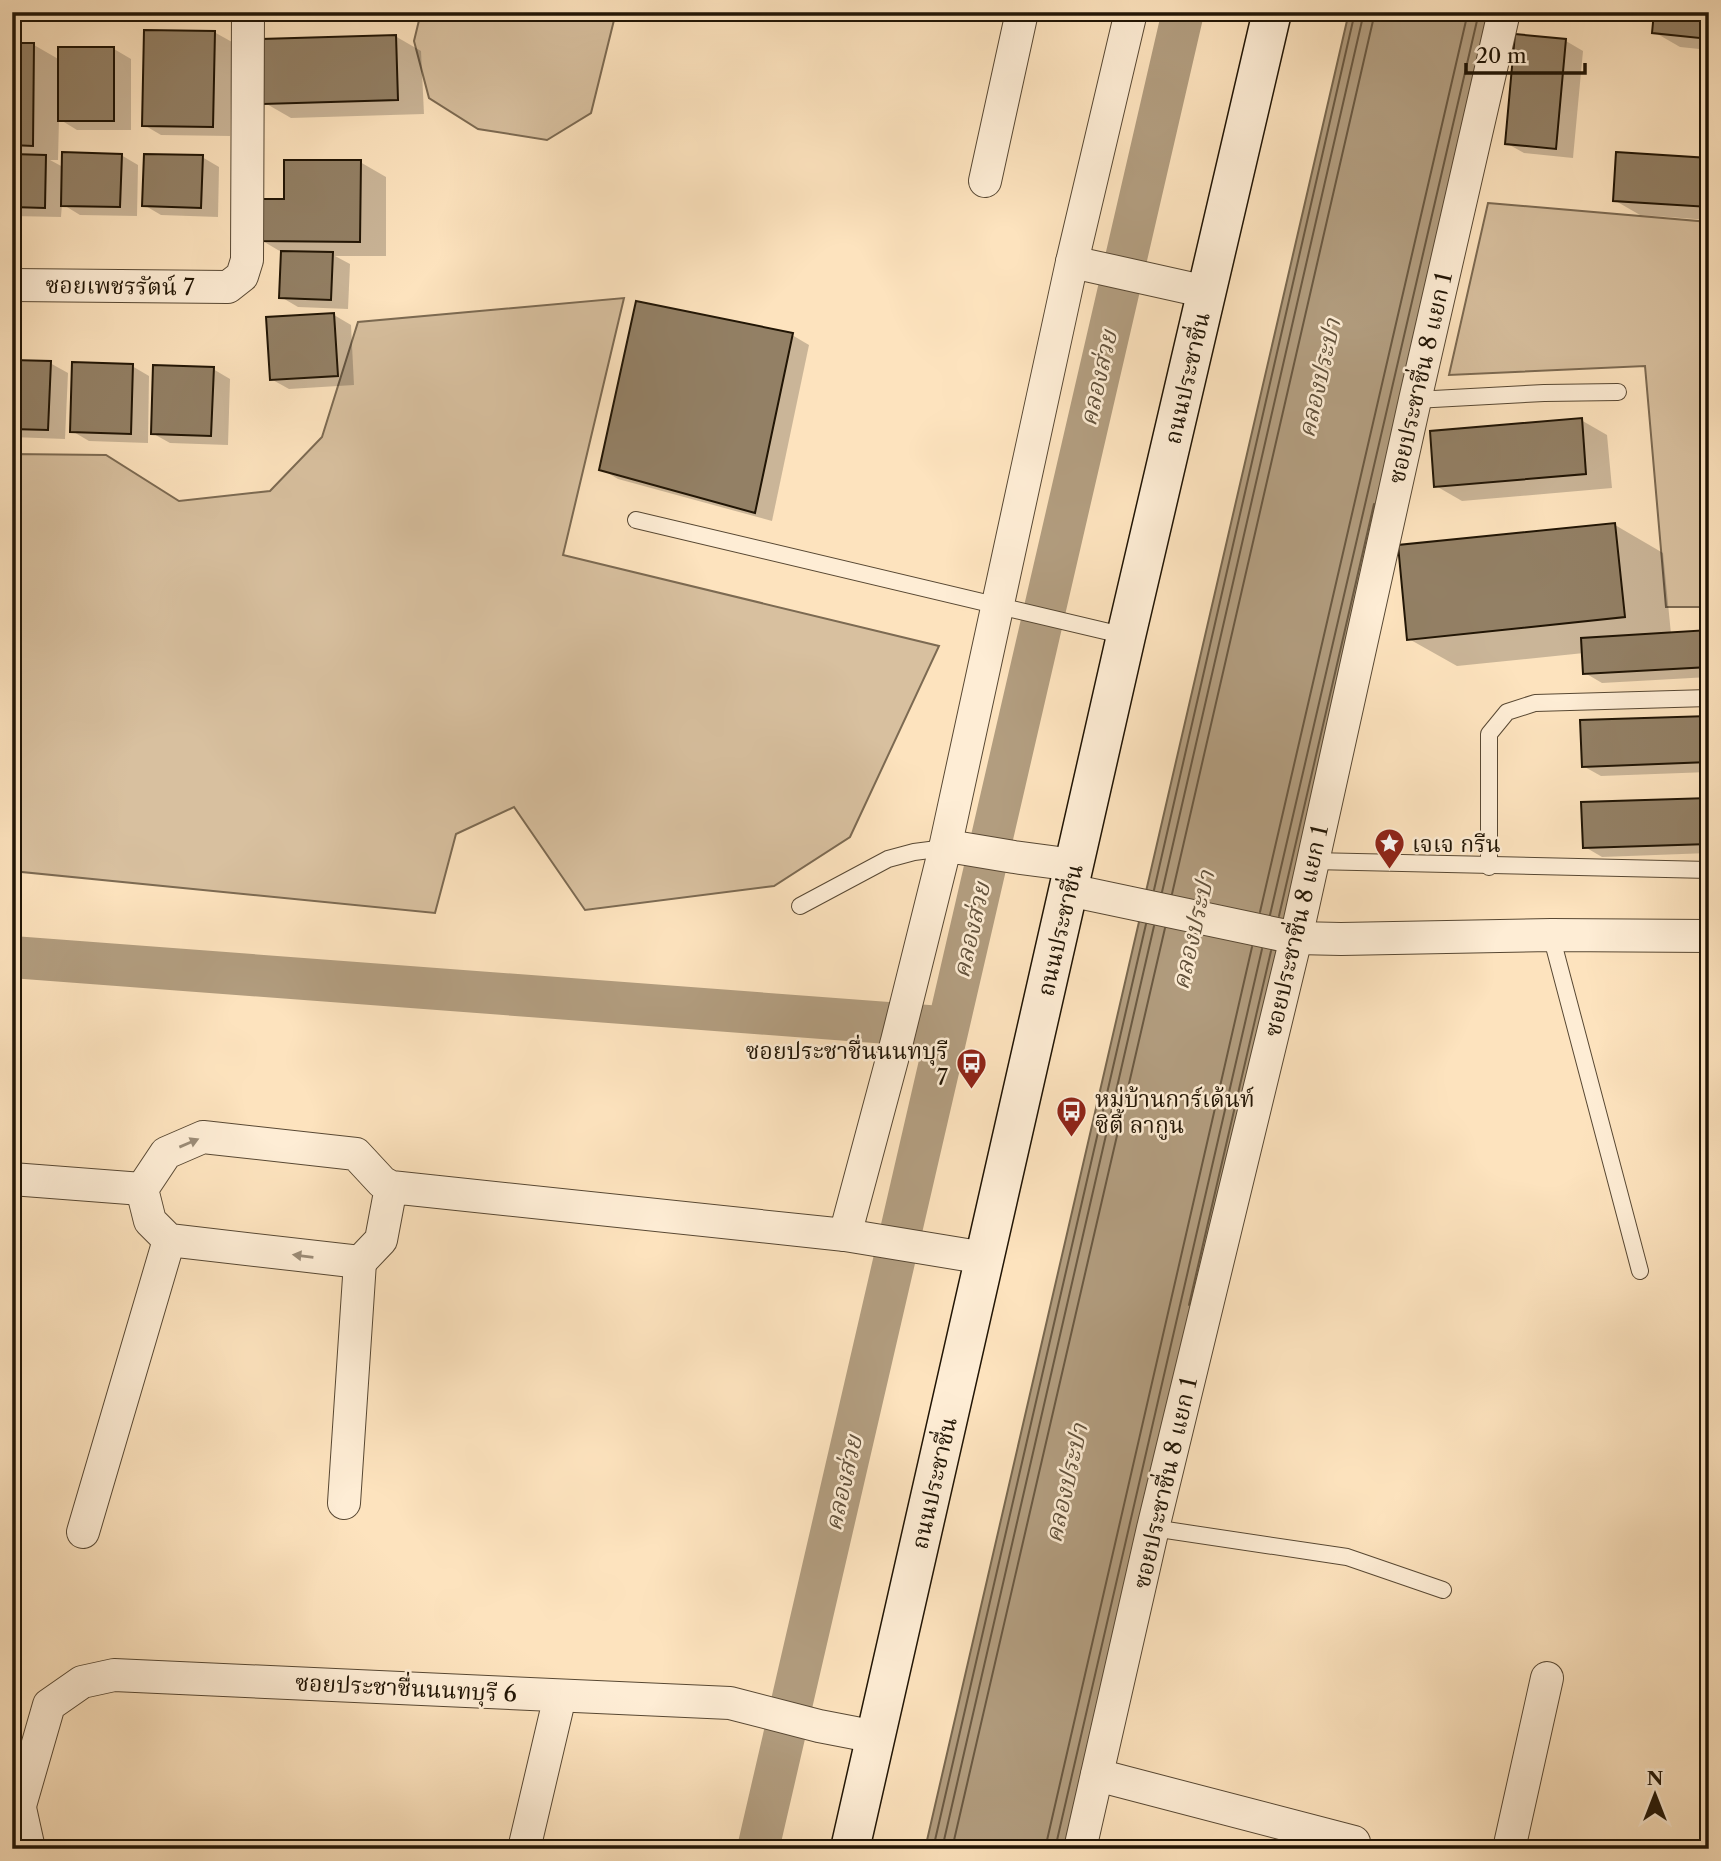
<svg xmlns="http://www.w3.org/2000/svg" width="1721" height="1861" font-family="'Libre Caslon Text','Noto Serif Thai',serif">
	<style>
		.green { fill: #d8c09f; stroke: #7c6a52; stroke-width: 2 }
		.water { fill: #b29d7f; stroke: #78674e; stroke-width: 2 }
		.shadow { fill: #0003 }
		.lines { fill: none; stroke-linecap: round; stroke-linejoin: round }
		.shore { stroke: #6a5942; stroke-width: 2 }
		.canal { stroke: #b29d7f; stroke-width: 42 }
		.building { fill: #938065; stroke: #211505; stroke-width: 2 }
		.service-casing { stroke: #584833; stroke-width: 18 }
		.minor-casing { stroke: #584833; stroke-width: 34 }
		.secondary-casing { stroke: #211505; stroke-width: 41 }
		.service { stroke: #feedd5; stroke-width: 16 }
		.minor { stroke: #feedd5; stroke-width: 32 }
		.secondary { stroke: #feedd5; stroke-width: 38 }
		.oneway { fill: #9b8c77 }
		.labels { text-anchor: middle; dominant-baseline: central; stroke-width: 5; stroke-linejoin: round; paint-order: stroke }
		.street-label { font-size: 23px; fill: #211505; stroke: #feedd5 }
		.poi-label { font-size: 23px; fill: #211505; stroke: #feedd5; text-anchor: start }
		.water-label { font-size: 24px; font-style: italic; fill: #62523c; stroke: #feedd5 }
	</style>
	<rect width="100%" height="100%" fill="#fde3be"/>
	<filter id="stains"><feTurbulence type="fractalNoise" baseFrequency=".00286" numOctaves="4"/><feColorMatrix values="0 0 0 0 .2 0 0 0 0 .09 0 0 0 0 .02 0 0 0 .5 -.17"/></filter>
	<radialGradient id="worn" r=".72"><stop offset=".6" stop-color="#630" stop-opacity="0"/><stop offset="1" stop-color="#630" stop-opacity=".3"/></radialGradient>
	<!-- green -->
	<g class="green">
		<polygon points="421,12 616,12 591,113 547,140 478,129 429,98 414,41"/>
		<polygon points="1488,203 1709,222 1709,607 1666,607 1645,366 1449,375"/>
		<polygon points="624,298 563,555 939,646 850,837 774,886 585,910 514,807 456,834 435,913 12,871 12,454 106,455 179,501 270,491 322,437 358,322"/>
	</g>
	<!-- water -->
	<polygon class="water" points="1349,12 1495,12 1071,1849 925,1849"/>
	<!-- shadow -->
	<g class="shadow">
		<polygon points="1709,12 1709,50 1680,47 1654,32"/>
		<polygon points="214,32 232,42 230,136 161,135 144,125"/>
		<polygon points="395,36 421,51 424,114 291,118 265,103"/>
		<polygon points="1566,41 1583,51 1573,158 1524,153 1506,143"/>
		<polygon points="12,45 34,45 60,60 114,49 131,59 131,130 77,130 59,119 58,160 50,160 63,167 121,155 138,165 137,216 80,215 62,204 61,217 12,216"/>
		<polygon points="202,157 219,167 218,217 161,215 144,205"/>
		<polygon points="1709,160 1709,220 1640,215 1614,200"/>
		<polygon points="360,162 386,177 386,256 335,256 350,264 348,309 298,307 281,297 283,253 261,240"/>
		<polygon points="334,315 351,325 354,385 289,389 271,379"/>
		<polygon points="792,335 809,345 772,521 618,479 601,469"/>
		<polygon points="12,362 50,363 68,373 65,439 12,437"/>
		<polygon points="132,366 149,376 148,443 89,441 72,431"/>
		<polygon points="213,369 230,379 228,445 170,443 152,433"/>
		<polygon points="1581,420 1607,435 1612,488 1462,501 1436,486"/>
		<polygon points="1615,525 1663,553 1671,634 1709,632 1709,677 1602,683 1585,673 1584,653 1457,666 1409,639"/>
		<polygon points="1709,717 1709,772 1601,776 1583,766"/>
		<polygon points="1709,799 1709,853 1602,857 1585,847"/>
	</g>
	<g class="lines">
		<!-- shore -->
		<g class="shore">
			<polyline points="1154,890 1355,12"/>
			<polyline points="1162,892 1364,12"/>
			<polyline points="1172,894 1375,12"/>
			<polyline points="1260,912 1468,12"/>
			<polyline points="1270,915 1479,12"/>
			<polyline points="1279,916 1374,504"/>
			<polyline points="1189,1305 1271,951"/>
			<polyline points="933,1849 1146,924"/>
			<polyline points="942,1849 1154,926"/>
			<polyline points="952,1849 1165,928"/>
			<polyline points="1045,1849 1252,947"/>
			<polyline points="1055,1849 1262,949"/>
		</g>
		<!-- canal -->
		<g class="canal">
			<polyline points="12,957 941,1027"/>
			<polyline points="758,1849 1183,12"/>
		</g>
	</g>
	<!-- building -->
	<g class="building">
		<polygon points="1654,12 1709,12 1709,39 1652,33"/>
		<polygon points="144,30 215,31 213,127 142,126"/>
		<polygon points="1515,34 1566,39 1556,149 1505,144"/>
		<polygon points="396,35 398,100 263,104 261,39"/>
		<polygon points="12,43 34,43 33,146 12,145"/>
		<rect x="58" y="47" width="56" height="74"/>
		<polygon points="62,152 122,154 120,207 61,206"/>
		<polygon points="1616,152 1709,158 1709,207 1613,201"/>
		<polygon points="12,154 46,155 45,208 12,207"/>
		<polygon points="144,154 203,155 201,208 142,206"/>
		<polygon points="284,160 361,160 360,242 259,241 260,199 284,199"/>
		<polygon points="281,251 333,252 331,300 279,298"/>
		<polygon points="636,301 793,333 755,513 599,470"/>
		<polygon points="334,313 338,376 270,380 266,317"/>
		<polygon points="12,360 51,361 48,430 12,429"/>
		<polygon points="72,362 133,364 131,434 70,432"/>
		<polygon points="153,365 214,367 211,436 151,434"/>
		<polygon points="1582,418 1586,474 1434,487 1430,431"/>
		<polygon points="1615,523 1625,617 1407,640 1398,545"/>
		<polygon points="1709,630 1709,667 1583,674 1581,638"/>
		<polygon points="1709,716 1709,762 1582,767 1580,720"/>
		<polygon points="1709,798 1709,844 1583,848 1581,802"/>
	</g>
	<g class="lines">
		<defs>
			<g id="service">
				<polyline points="1415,400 1544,393 1618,392"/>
				<polyline points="636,520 1126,636"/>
				<polyline points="1312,861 1709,870"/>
				<polyline points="1489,867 1489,734 1507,712 1535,703 1709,698"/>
				<polyline points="800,906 888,859 914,852 945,848"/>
				<polyline points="1551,935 1640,1271"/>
				<polyline points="1153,1528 1347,1557 1443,1590"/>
			</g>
			<g id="minor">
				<polyline points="985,181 1022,12"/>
				<polyline points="1072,262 1207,292"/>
				<polyline points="12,285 228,287 242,276 247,260 248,12"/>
				<polyline points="945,848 960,848 1014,857 1074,865"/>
				<polyline points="1069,890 1296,938 1341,939 1551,935 1709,936"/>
				<polyline points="12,1179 142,1189"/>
				<polyline points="391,1187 381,1240 360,1262 169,1240 150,1221 142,1189 166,1153 203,1137 356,1154 382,1182 391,1187 845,1235 985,1258"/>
				<polyline points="845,1235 897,1041 945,848 1072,262 1131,12"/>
				<polyline points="344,1503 360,1262"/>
				<polyline points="83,1532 169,1240"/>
				<polyline points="1097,1775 1354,1842"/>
				<polyline points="16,1790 29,1849"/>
				<polyline points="19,1809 49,1705 82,1682 114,1675 730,1703 819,1726 876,1737"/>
				<polyline points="524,1849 560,1696"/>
				<polyline points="1080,1849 1153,1528 1296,938 1415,400 1504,12"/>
				<polyline points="1509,1849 1547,1678"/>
			</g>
			<polyline id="secondary" points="850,1849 1126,636 1272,12"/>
		</defs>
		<!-- service casing -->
		<use href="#service" class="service-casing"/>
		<!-- minor casing -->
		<use href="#minor" class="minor-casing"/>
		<!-- secondary casing -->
		<use href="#secondary" class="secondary-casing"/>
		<!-- service -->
		<use href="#service" class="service"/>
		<!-- minor -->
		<use href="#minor" class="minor"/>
		<!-- secondary -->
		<use href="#secondary" class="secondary"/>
	</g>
	<!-- one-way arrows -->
	<defs><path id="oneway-solid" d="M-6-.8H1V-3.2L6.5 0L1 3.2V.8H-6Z" transform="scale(1.75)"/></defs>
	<g class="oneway">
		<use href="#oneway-solid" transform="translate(189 1143) rotate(-23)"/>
		<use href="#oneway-solid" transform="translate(303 1256) rotate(-173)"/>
	</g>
	<!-- icons -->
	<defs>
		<symbol id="sight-pin" viewBox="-11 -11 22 30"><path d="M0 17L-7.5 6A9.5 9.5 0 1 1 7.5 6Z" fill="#8f2418" stroke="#feedd5"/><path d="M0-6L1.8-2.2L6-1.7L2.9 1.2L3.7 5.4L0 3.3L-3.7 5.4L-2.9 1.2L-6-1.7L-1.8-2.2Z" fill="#fff"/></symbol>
		<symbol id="bus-pin" viewBox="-11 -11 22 30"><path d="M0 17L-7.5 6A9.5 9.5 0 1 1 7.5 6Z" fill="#8f2418" stroke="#feedd5"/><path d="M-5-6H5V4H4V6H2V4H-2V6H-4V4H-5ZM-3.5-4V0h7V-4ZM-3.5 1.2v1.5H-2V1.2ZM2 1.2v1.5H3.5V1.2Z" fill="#fff"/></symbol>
	</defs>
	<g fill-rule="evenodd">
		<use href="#sight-pin" x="1372" y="826" width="35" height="47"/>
		<use href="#bus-pin" x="954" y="1046" width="35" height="47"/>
		<use href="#bus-pin" x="1054" y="1094" width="35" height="47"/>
	</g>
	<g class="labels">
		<!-- street labels -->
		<g class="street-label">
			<text transform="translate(120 286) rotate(1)">ซอยเพชรรัตน์ 7</text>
			<text transform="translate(1187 378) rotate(-77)">ถนนประชาชื่น</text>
			<text transform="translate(1420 378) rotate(-77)">ซอยประชาชื่น 8 แยก 1</text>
			<text transform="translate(1060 930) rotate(-77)">ถนนประชาชื่น</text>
			<text transform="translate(1296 931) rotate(-77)">ซอยประชาชื่น 8 แยก 1</text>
			<text transform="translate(934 1483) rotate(-77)">ถนนประชาชื่น</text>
			<text transform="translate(1165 1483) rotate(-77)">ซอยประชาชื่น 8 แยก 1</text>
			<text transform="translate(406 1688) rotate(3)">ซอยประชาชื่นนนทบุรี 6</text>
		</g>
		<!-- poi labels -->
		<g class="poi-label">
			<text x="1412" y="844">เจเจ กรีน</text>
			<text x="948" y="1051" text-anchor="end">ซอยประชาชื่นนนทบุรี<tspan x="948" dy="26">7</tspan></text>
			<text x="1095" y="1099">หมู่บ้านการ์เด้นท์<tspan x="1095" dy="26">ซิตี้ ลากูน</tspan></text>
		</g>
		<!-- water labels -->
		<g class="water-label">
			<text transform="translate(1098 378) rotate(-77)">คลองส่วย</text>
			<text transform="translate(1319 378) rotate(-77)">คลองประปา</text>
			<text transform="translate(971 930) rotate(-77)">คลองส่วย</text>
			<text transform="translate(1193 930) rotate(-77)">คลองประปา</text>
			<text transform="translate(843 1483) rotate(-77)">คลองส่วย</text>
			<text transform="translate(1066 1483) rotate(-77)">คลองประปา</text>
		</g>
	</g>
	<!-- margin -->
	<rect width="1721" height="1861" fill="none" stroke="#fde3be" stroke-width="42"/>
	<rect x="14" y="14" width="1693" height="1833" fill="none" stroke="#211505" stroke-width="3.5"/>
	<rect x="21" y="21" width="1679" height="1819" fill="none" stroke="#211505" stroke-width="2"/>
	<!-- north arrow -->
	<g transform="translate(1655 1795)" stroke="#feedd5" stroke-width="5" paint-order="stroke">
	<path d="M0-5L12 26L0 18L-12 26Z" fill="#211505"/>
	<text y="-10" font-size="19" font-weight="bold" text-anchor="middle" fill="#211505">N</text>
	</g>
	<!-- scale -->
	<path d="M1466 63v10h119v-10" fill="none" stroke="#211505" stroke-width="3.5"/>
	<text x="1476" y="63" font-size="21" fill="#211505" stroke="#feedd5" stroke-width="5" paint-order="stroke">20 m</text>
	<rect width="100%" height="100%" filter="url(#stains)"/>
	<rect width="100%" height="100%" fill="url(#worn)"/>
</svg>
